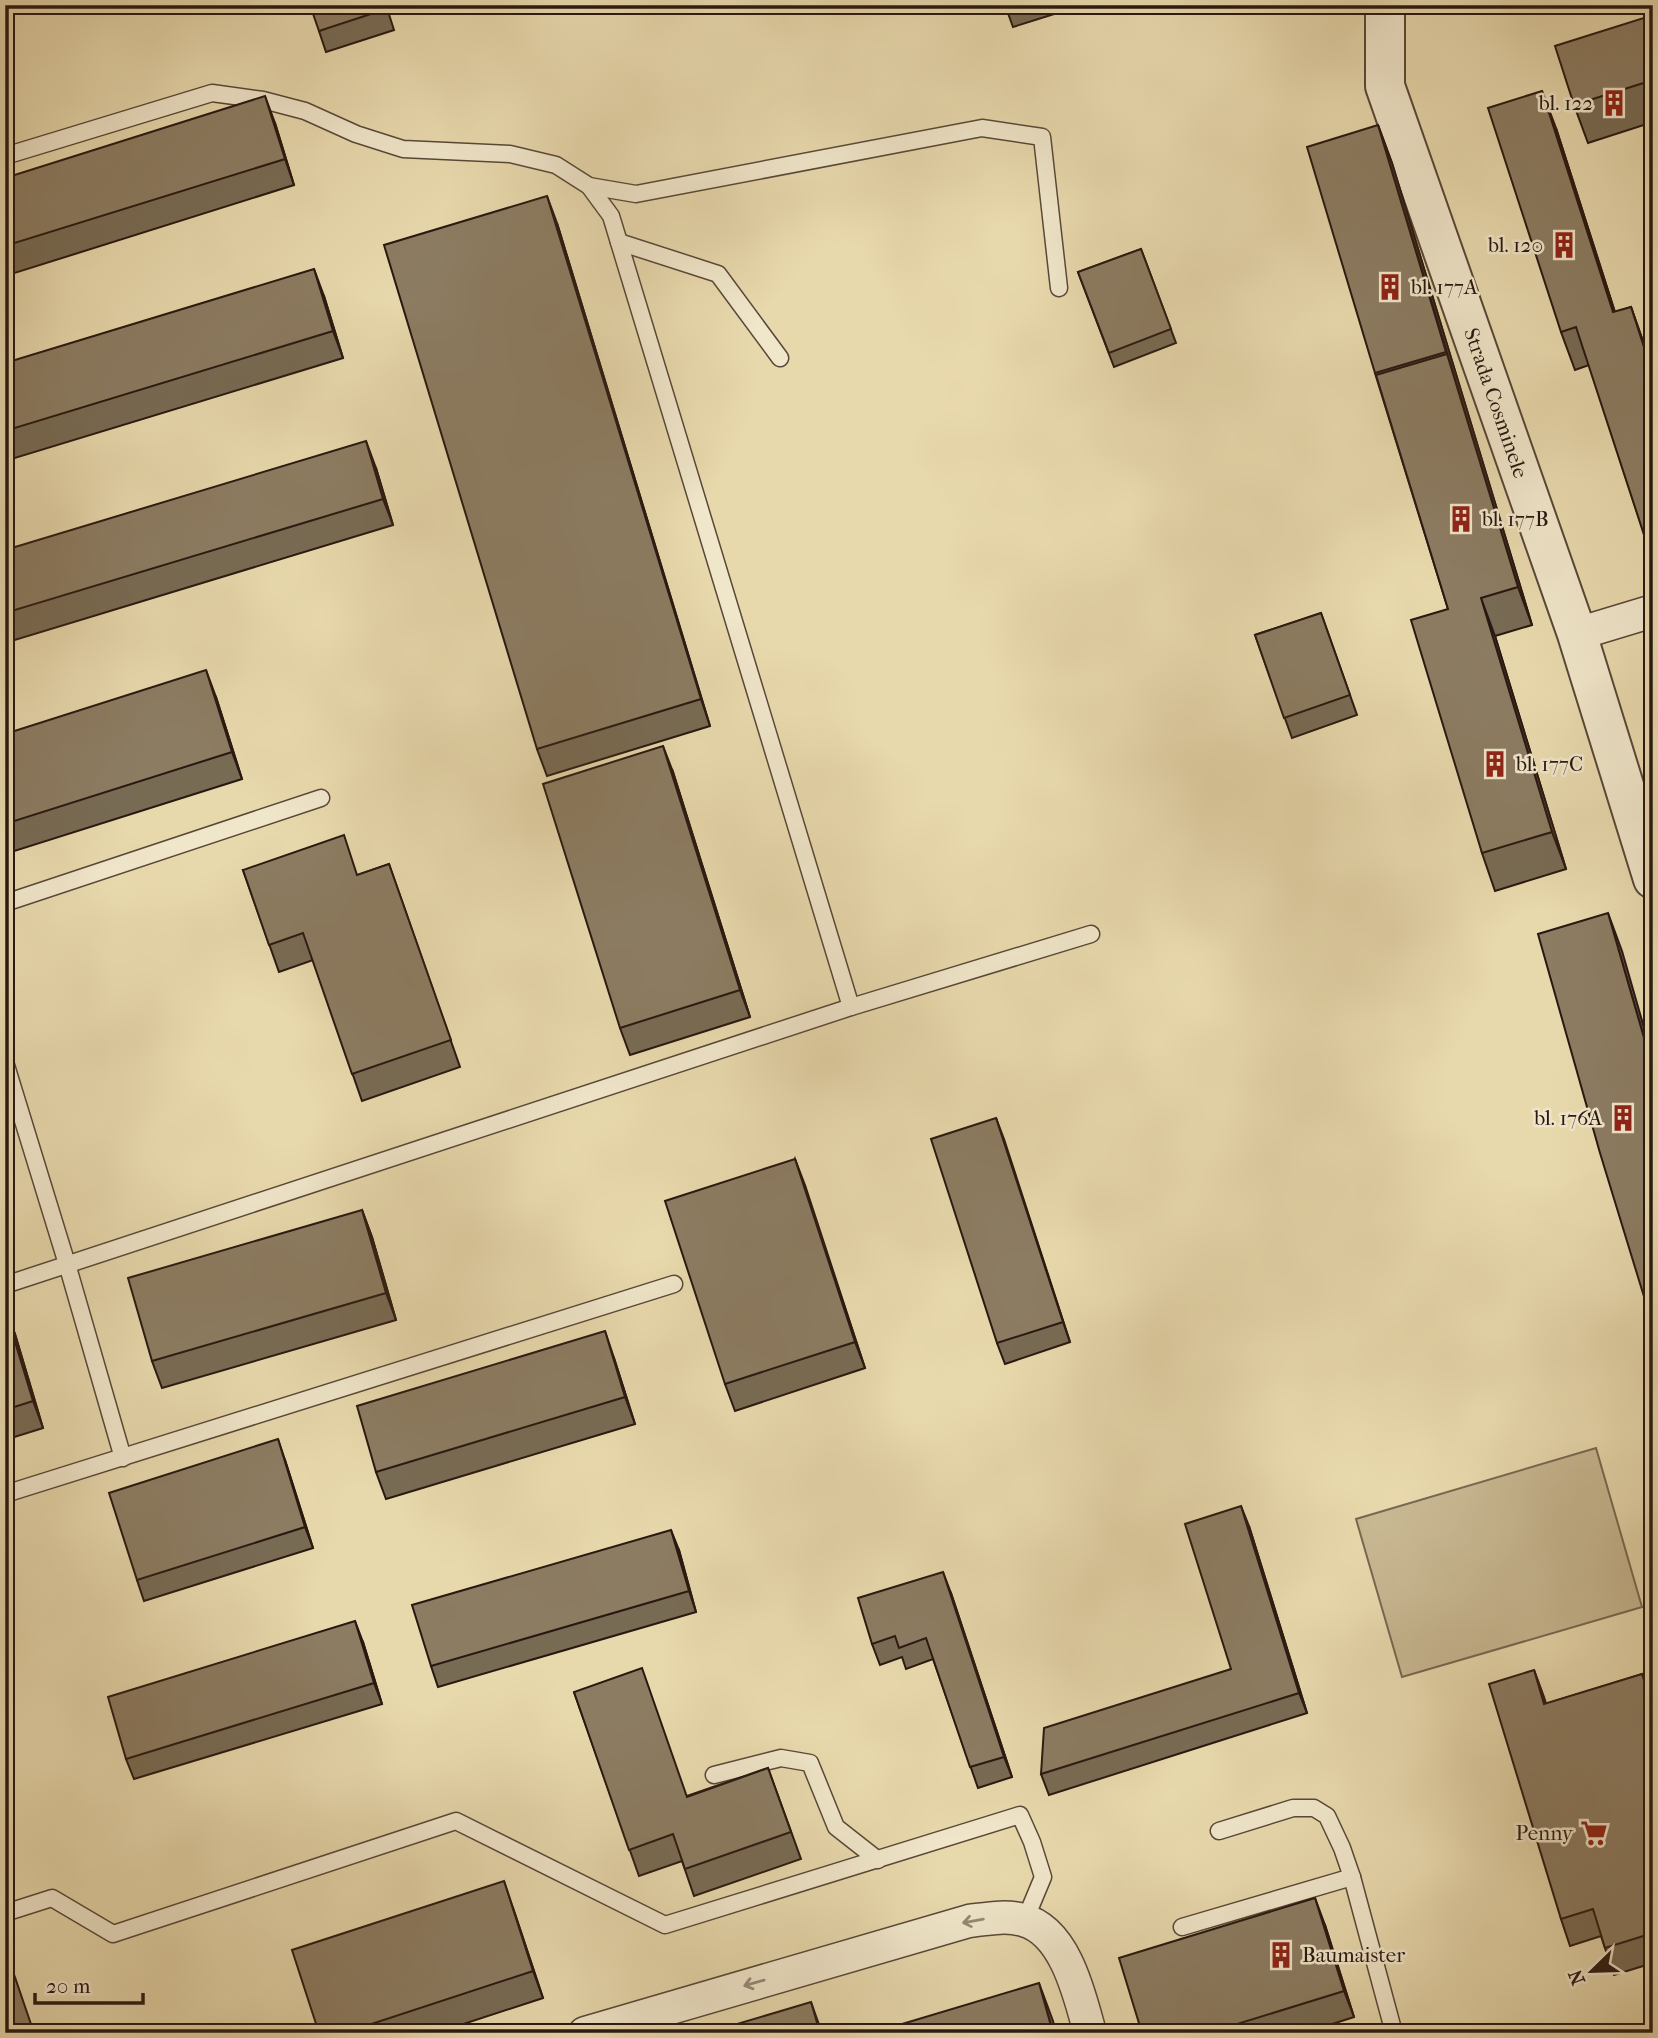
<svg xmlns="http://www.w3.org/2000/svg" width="1658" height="2038" font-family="'IM FELL French Canon',serif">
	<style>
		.garden { fill: #c8b892; stroke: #786852; stroke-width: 2 }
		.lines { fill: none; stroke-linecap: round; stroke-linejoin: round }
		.service-casing { stroke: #594838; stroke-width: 19 }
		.minor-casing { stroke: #594838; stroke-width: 35 }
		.tertiary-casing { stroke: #594838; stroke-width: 42 }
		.service { stroke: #f0e6ca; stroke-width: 16 }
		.minor { stroke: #f0e6ca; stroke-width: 32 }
		.tertiary { stroke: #f0e6ca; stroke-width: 38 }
		.wall { fill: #786b54; stroke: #291811; stroke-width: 2 }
		.shaded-wall { fill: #625745; stroke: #291811; stroke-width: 2 }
		.building { fill: #8c7c62; stroke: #291811; stroke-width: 2 }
		.oneway { stroke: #968977 }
		.labels { text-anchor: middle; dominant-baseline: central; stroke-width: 5; stroke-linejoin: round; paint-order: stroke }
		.poi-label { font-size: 21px; fill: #291811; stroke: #f0e6ca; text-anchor: end }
		.street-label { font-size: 21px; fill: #291811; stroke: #f0e6ca }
	</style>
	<rect width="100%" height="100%" fill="#e8d9ad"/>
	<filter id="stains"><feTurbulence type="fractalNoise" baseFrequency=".00286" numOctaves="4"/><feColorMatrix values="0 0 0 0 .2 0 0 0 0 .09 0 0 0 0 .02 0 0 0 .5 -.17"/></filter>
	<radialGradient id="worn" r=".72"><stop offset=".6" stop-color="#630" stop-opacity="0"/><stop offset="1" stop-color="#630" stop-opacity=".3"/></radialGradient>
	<!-- garden -->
	<polygon class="garden" points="1596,1448 1642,1607 1402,1677 1356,1519"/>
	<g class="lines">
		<defs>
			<g id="service">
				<polyline points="5,156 212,93 263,100 305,111 356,134 403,149 510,154 556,165 589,186 611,216 851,1007"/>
				<polyline points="589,186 636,194 982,128 1042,137 1059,288"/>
				<polyline points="619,242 718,274 780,358"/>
				<polyline points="5,903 321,798"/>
				<polyline points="5,1062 67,1264 123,1458"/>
				<polyline points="5,1285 851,1007 1091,934"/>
				<polyline points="5,1494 674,1284"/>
				<polyline points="714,1775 781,1758 810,1763 836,1827 878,1860"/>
				<polyline points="1219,1831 1293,1808 1314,1808 1327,1816 1342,1848 1352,1877 1394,2033"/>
				<polyline points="5,1913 52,1898 113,1934 456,1821 665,1925 1020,1815 1032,1842 1043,1877 1025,1920"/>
				<polyline points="1182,1927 1352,1877"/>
			</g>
			<g id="minor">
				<polyline points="1577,634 1653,611"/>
				<path d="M585,2033L969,1921C986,1919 1006,1915 1023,1920C1066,1931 1080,1997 1090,2033"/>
			</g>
			<polyline id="tertiary" points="1385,5 1385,86 1577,634 1653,879"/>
		</defs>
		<!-- service casing -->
		<use href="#service" class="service-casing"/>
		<!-- minor casing -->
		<use href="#minor" class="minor-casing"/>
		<!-- tertiary casing -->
		<use href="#tertiary" class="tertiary-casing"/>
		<!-- service -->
		<use href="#service" class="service"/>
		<!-- minor -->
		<use href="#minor" class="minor"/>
		<!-- tertiary -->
		<use href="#tertiary" class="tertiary"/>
	</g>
	<!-- wall -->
	<g class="wall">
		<polygon points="386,5 394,30 326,52 319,31"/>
		<polygon points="1005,5 1083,5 1013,27"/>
		<polygon points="1653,15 1653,122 1588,143 1574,105"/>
		<polygon points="275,123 294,185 5,276 5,178"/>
		<polygon points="1378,125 1392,163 1532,625 1495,636 1566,869 1495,891 1482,853 1448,609 1375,373"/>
		<polygon points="1556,128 1615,312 1631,307 1653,370 1653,561 1589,365 1575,370 1561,332"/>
		<polygon points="557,223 710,726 547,776 537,749"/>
		<polygon points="1141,249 1176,343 1114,367 1078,272"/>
		<polygon points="324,296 343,358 5,461 5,363"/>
		<polygon points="376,468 393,525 5,643 5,550"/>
		<polygon points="1321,613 1357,715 1292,738 1255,635"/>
		<polygon points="216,697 242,779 5,854 5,734"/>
		<polygon points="673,772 750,1017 630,1055 620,1028"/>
		<polygon points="389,864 460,1067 362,1101 313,960 279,972 243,870 358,875"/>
		<polygon points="996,1118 1070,1342 1005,1364 997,1343"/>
		<polygon points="795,1159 865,1368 735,1411 725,1384"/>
		<polygon points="5,1206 13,1232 5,1235"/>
		<polygon points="362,1210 372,1237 396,1320 162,1388 152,1361"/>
		<polygon points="5,1308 15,1334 43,1428 5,1440"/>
		<polygon points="614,1358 635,1424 386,1499 376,1472"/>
		<polygon points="285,1460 313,1548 144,1601 137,1580"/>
		<polygon points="1249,1526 1307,1713 1049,1795 1041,1774 1231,1669"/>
		<polygon points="679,1550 696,1612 438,1687 431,1666"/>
		<polygon points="951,1593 1012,1777 978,1788 933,1659 906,1669 902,1657 880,1665 872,1644"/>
		<polygon points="363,1642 382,1704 134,1779 126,1759"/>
		<polygon points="1534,1670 1546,1704 1642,1674 1653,1704 1653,1963 1614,1975 1601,1936 1570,1946 1561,1919"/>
		<polygon points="574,1692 687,1796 768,1768 801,1859 694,1896 682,1861 639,1876"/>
		<polygon points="513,1908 543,1998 436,2033 319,2033"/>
		<polygon points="1325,1925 1354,2017 1304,2033 1142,2033"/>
	</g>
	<!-- shaded-wall -->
	<g class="shaded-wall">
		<polygon points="1542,91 1556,128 1627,350 1613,312"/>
		<polygon points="265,96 275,123 294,185 285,159"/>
		<polygon points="1378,125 1392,163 1532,625 1518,587"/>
		<polygon points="547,196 557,223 710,726 701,699"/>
		<polygon points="314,269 324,296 343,358 333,331"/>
		<polygon points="1631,307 1644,344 1653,370 1653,375"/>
		<polygon points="366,441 376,468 393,525 383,499"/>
		<polygon points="1481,598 1495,636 1566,869 1552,832"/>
		<polygon points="206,670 216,697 242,779 232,752"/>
		<polygon points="663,746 673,772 750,1017 740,990"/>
		<polygon points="1608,913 1622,951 1653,1059 1653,1069"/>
		<polygon points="996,1118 1004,1139 1070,1342 1063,1322"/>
		<polygon points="795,1159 805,1185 865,1368 855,1342"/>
		<polygon points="362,1210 372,1237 396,1320 386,1293"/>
		<polygon points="5,1308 15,1334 43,1428 33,1401"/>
		<polygon points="605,1331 614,1358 635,1424 625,1397"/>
		<polygon points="278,1439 285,1460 313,1548 305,1527"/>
		<polygon points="1241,1506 1249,1526 1307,1713 1299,1693"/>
		<polygon points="671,1530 679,1550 696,1612 689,1591"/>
		<polygon points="943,1572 951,1593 1012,1777 1004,1757"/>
		<polygon points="355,1621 363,1642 382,1704 374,1683"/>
		<polygon points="1534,1670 1544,1697 1554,1731 1544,1704"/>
		<polygon points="504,1881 543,1998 533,1971"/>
		<polygon points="1315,1898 1325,1925 1354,2017 1344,1991"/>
		<polygon points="1039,1983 1053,2021 1056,2033 1053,2033"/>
		<polygon points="811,2002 822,2033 820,2033"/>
	</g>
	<!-- building -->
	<g class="building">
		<polygon points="310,5 385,5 386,9 319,31"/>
		<polygon points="1653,15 1653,80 1574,105 1555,46"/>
		<polygon points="1542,91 1613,312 1631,307 1653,375 1653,548 1649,550 1576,327 1561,332 1488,108"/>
		<polygon points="265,96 285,159 5,246 5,178"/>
		<polygon points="1378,125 1446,352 1375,373 1307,147"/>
		<polygon points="547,196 701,699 537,749 384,245"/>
		<polygon points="1141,249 1171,329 1109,353 1078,272"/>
		<polygon points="314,269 333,331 5,431 5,363"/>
		<polygon points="1447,354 1518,587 1481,598 1552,832 1482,853 1411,620 1448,609 1376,375"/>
		<polygon points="366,441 383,499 5,613 5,550"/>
		<polygon points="1321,613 1350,695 1284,718 1255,635"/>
		<polygon points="206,670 232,752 5,824 5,734"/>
		<polygon points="663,746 740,990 620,1028 543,784"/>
		<polygon points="344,835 357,875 389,864 451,1040 352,1074 303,933 269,945 243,870"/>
		<polygon points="1608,913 1653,1069 1653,1326 1600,1153 1538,934"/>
		<polygon points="996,1118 1063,1322 997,1343 931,1139"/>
		<polygon points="795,1159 855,1342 725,1384 665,1201"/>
		<polygon points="362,1210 386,1293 152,1361 128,1278"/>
		<polygon points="5,1309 33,1401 5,1410"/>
		<polygon points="605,1331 625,1397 376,1472 357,1406"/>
		<polygon points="278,1439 305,1527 137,1580 109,1493"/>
		<polygon points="1241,1506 1299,1693 1041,1774 1044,1728 1231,1669 1185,1524"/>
		<polygon points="671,1530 689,1591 431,1666 412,1605"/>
		<polygon points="943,1572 1004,1757 970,1767 926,1638 899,1648 895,1636 872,1644 858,1598"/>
		<polygon points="355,1621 374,1683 126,1759 108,1697"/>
		<polygon points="642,1668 687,1797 768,1768 791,1832 685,1869 673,1834 629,1850 574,1692"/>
		<polygon points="1534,1670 1544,1704 1642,1674 1653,1709 1653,1933 1605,1948 1593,1909 1561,1919 1489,1684"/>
		<polygon points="504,1881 533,1971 344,2033 319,2033 292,1950"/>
		<polygon points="1315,1898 1344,1991 1208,2033 1142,2033 1119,1958"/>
		<polygon points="5,1948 34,2033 5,2033"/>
		<polygon points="1039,1983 1053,2033 872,2033"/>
		<polygon points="811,2002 820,2033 707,2033"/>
	</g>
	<!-- one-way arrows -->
	<defs><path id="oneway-shaft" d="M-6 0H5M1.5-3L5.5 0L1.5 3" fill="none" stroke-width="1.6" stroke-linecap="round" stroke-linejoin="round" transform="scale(1.75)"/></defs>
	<g class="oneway">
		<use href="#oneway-shaft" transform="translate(973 1921) rotate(170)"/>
		<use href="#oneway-shaft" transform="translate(754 1983) rotate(164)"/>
	</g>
	<!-- icons -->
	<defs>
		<symbol id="building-bare" viewBox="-9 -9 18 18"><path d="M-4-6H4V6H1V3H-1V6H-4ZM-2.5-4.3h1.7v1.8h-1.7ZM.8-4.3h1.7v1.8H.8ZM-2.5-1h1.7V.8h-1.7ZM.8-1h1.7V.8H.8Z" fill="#8f2418" stroke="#f0e6ca" stroke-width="2.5" paint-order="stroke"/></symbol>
		<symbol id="supermarket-bare" viewBox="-9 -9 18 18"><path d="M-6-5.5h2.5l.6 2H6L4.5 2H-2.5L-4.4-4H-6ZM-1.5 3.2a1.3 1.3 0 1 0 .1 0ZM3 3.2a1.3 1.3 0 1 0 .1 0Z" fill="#8f2418" stroke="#f0e6ca" stroke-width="2.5" paint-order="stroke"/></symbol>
	</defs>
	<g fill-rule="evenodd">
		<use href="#building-bare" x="1595" y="84" width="38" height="38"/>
		<use href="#building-bare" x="1545" y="226" width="38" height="38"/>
		<use href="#building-bare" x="1371" y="268" width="38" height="38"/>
		<use href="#building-bare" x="1442" y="500" width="38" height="38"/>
		<use href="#building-bare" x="1476" y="745" width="38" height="38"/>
		<use href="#building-bare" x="1604" y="1099" width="38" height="38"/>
		<use href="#supermarket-bare" x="1575" y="1814" width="38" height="38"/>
		<use href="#building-bare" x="1262" y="1936" width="38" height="38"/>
	</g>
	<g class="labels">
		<!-- poi labels -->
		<g class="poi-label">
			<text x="1593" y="103">bl. 122</text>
			<text x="1543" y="245">bl. 120</text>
			<text x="1411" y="287" text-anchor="start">bl. 177A</text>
			<text x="1482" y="519" text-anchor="start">bl. 177B</text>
			<text x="1516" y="764" text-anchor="start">bl. 177C</text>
			<text x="1602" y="1118">bl. 176A</text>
			<text x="1573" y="1833">Penny</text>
			<text x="1302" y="1955" text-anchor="start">Baumaister</text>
		</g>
		<!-- street labels -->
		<g class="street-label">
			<text transform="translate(1496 403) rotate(71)">Strada Cosminele</text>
		</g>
	</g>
	<!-- margin -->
	<rect width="1658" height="2038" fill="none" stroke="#e8d9ad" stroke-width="28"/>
	<rect x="7" y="7" width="1644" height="2024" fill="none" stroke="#291811" stroke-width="3.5"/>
	<rect x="14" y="14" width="1630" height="2010" fill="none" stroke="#291811" stroke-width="2"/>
	<!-- north arrow -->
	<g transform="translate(1592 1971) rotate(247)" stroke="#f0e6ca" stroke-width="5" paint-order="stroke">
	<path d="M0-5L12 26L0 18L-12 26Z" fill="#291811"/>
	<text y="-10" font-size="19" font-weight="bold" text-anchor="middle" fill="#291811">N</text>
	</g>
	<!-- scale -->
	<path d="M35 1993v10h108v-10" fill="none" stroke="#291811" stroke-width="3.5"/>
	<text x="46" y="1993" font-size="21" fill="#291811" stroke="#f0e6ca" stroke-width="5" paint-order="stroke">20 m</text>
	<rect width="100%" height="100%" filter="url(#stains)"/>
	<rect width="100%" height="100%" fill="url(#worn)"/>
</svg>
